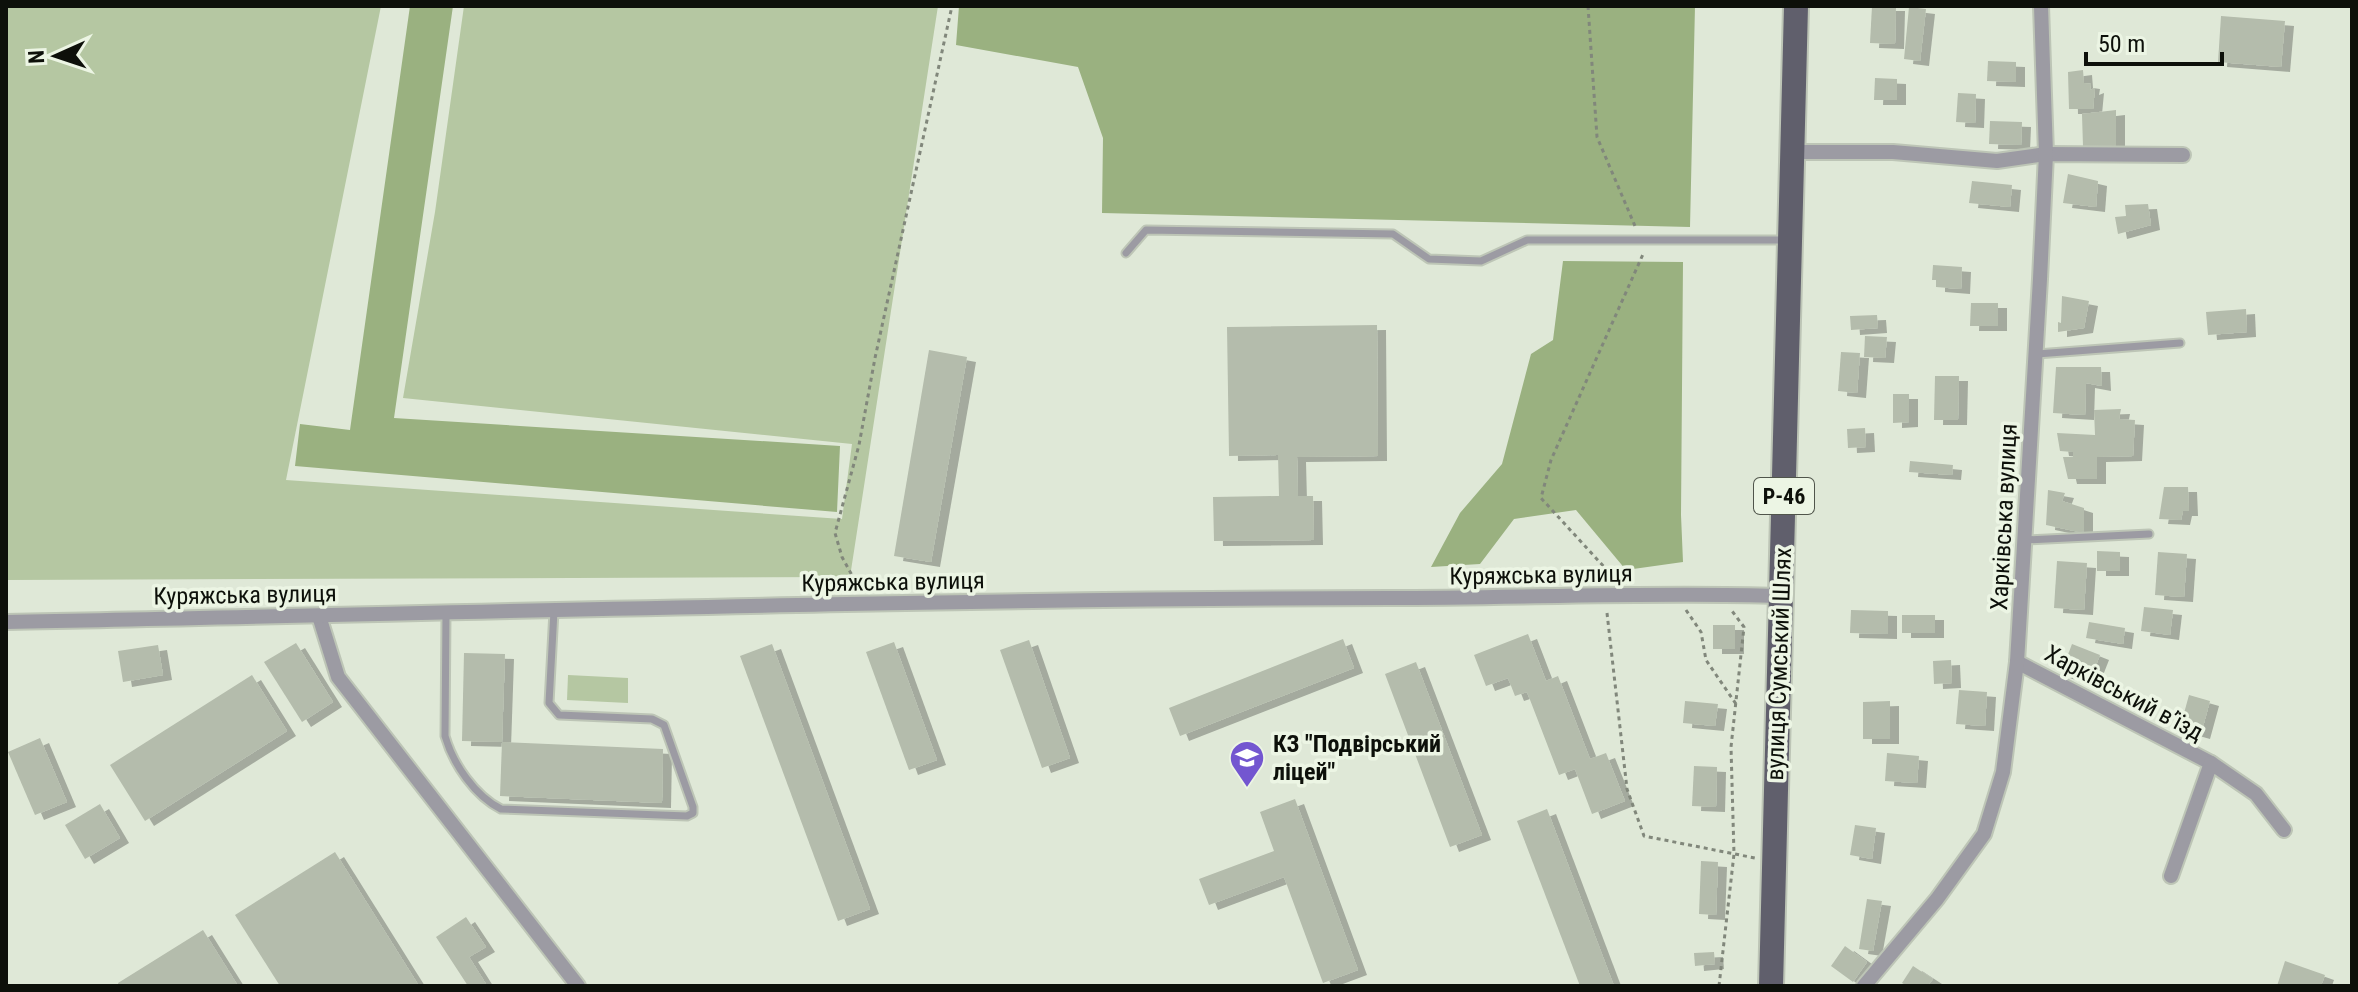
<svg xmlns="http://www.w3.org/2000/svg" width="2358" height="992" font-family="'Roboto Condensed',sans-serif">
	<style>
		.green { fill: #b5c7a2 }
		.forest { fill: #9ab180 }
		.building { fill: #b4bcac; filter: url(#shadow) }
		.lines { fill: none; stroke-linecap: round; stroke-linejoin: round }
		.service-casing { stroke: #bdc5b6; stroke-width: 11 }
		.minor-casing { stroke: #bdc5b6; stroke-width: 18 }
		.primary-casing { stroke: #bdc5b6; stroke-width: 28 }
		.path { stroke: #81877b; stroke-width: 3; stroke-dasharray: 4 4; stroke-linecap: butt }
		.service { stroke: #9c9ba3; stroke-width: 7 }
		.minor { stroke: #9c9ba3; stroke-width: 14 }
		.primary { stroke: #605f6c; stroke-width: 24 }
		.labels { text-anchor: middle; dominant-baseline: central; stroke-width: 7; stroke-linejoin: round; paint-order: stroke }
		.shield { fill: #ecf5e4; stroke: #50554b; stroke-width: 2 }
		.shield-label { font-size: 22px; font-weight: bold; fill: #0d100a }
		.street-label { font-size: 24px; fill: #0d100a; stroke: #ecf5e4 }
		.poi-label { font-size: 24px; font-weight: bold; fill: #0d100a; stroke: #ecf5e4; text-anchor: start }
	</style>
	<defs>
		<filter id="shadow"><feDropShadow dx="9" dy="5" stdDeviation="0" flood-color="#0004"/></filter>
	</defs>
	<rect width="100%" height="100%" fill="#dfe8d7"/>
	<!-- green -->
	<g class="green">
		<polygon points="6,6 381,6 286,480 842,519 852,444 403,398 435,212 464,6 938,6 850,577 6,580"/>
		<polygon points="568,675 628,678 628,703 567,700"/>
	</g>
	<!-- forest -->
	<g class="forest">
		<polygon points="410,6 453,6 394,418 840,446 837,512 295,466 300,424 350,430"/>
		<polygon points="959,6 1695,6 1690,227 1102,213 1103,138 1078,67 956,45"/>
		<polygon points="1563,261 1683,262 1681,515 1683,562 1626,570 1576,510 1514,519 1480,564 1431,567 1460,513 1502,464 1531,354 1553,340"/>
	</g>
	<!-- building -->
	<g class="building">
		<polygon points="1872,6 1896,6 1895,44 1870,43"/>
		<polygon points="1909,7 1926,9 1920,61 1904,59"/>
		<polygon points="2221,16 2285,21 2281,67 2218,62"/>
		<polygon points="1988,61 2016,62 2016,82 1987,81"/>
		<polygon points="2083,70 2084,83 2091,84 2090,90 2095,88 2093,109 2069,109 2068,72"/>
		<polygon points="1875,78 1897,79 1897,100 1874,100"/>
		<polygon points="1958,93 1976,94 1975,123 1956,122"/>
		<polygon points="2116,110 2116,149 2083,147 2082,114"/>
		<polygon points="1990,121 2022,122 2021,145 1989,144"/>
		<polygon points="2068,174 2098,181 2096,207 2063,203"/>
		<polygon points="1972,181 2012,185 2010,207 1969,203"/>
		<polygon points="2148,204 2151,225 2118,234 2115,217 2126,216 2125,205"/>
		<polygon points="1933,265 1962,267 1961,289 1936,287 1936,280 1932,280"/>
		<polygon points="2062,296 2089,301 2084,328 2058,332 2058,322 2061,323"/>
		<polygon points="1971,303 1998,303 1998,326 1970,326"/>
		<polygon points="2246,309 2247,332 2208,335 2206,312"/>
		<polygon points="1877,315 1878,328 1851,330 1850,316"/>
		<polygon points="1377,325 1378,456 1297,457 1298,496 1313,496 1314,540 1214,541 1213,497 1279,496 1278,455 1229,456 1227,327"/>
		<polygon points="1865,336 1887,337 1885,358 1864,357"/>
		<polygon points="929,350 967,357 931,562 894,556"/>
		<polygon points="1841,352 1860,353 1857,393 1838,391"/>
		<polygon points="2056,367 2101,367 2102,386 2086,383 2085,415 2053,413"/>
		<polygon points="1935,376 1959,376 1958,420 1934,420"/>
		<polygon points="1893,394 1909,394 1909,422 1893,423"/>
		<polygon points="2121,409 2119,419 2135,420 2133,456 2097,457 2097,479 2068,479 2063,457 2073,457 2073,452 2060,451 2057,433 2095,435 2094,410"/>
		<polygon points="1865,428 1866,447 1848,448 1847,429"/>
		<polygon points="1910,461 1953,465 1952,475 1909,472"/>
		<polygon points="2164,487 2188,487 2189,511 2183,511 2181,520 2159,519"/>
		<polygon points="2048,490 2065,493 2062,501 2084,508 2084,533 2046,525"/>
		<polygon points="2097,551 2120,552 2120,571 2097,571"/>
		<polygon points="2158,552 2187,554 2184,597 2155,595"/>
		<polygon points="2057,561 2087,563 2084,610 2054,608"/>
		<polygon points="2144,607 2173,610 2170,635 2141,631"/>
		<polygon points="1851,610 1888,611 1888,634 1850,633"/>
		<rect x="1902" y="615" width="33" height="18"/>
		<polygon points="2089,622 2125,628 2123,644 2086,638"/>
		<rect x="1713" y="625" width="22" height="24"/>
		<polygon points="1528,634 1546,681 1558,676 1590,759 1606,753 1625,801 1592,814 1575,769 1559,775 1527,692 1515,696 1508,678 1486,686 1474,655"/>
		<polygon points="1343,639 1354,668 1180,736 1169,708"/>
		<polygon points="1029,640 1070,758 1042,768 1000,650"/>
		<polygon points="894,642 937,760 909,770 866,652"/>
		<polygon points="296,643 333,702 302,722 264,662"/>
		<polygon points="772,644 870,909 838,921 740,656"/>
		<polygon points="2072,644 2100,655 2089,683 2061,673"/>
		<polygon points="158,645 163,675 123,682 118,651"/>
		<polygon points="464,653 505,654 502,742 462,741"/>
		<polygon points="1951,660 1952,683 1934,684 1933,661"/>
		<polygon points="1416,662 1482,835 1450,847 1385,674"/>
		<polygon points="252,675 287,731 145,821 110,765"/>
		<polygon points="1959,690 1987,692 1985,726 1956,724"/>
		<polygon points="2189,695 2210,701 2201,734 2180,728"/>
		<polygon points="1685,701 1718,704 1715,726 1683,723"/>
		<polygon points="1890,701 1890,739 1863,739 1863,702"/>
		<polygon points="40,738 67,802 35,815 8,752"/>
		<polygon points="502,742 663,749 662,803 500,796"/>
		<polygon points="1887,753 1919,756 1917,783 1885,781"/>
		<polygon points="1694,766 1717,767 1716,807 1692,806"/>
		<polygon points="1295,799 1358,970 1323,983 1284,877 1209,905 1199,879 1274,851 1260,812"/>
		<polygon points="100,804 120,838 85,859 65,825"/>
		<polygon points="1547,809 1614,986 1580,986 1517,821"/>
		<polygon points="1855,825 1876,828 1872,859 1850,855"/>
		<polygon points="335,852 419,986 280,986 235,915"/>
		<polygon points="1701,861 1718,862 1716,915 1699,914"/>
		<polygon points="1867,899 1882,901 1873,951 1859,949"/>
		<polygon points="466,917 486,947 469,957 486,984 483,986 468,986 436,937"/>
		<polygon points="203,930 238,986 119,986 118,983"/>
		<polygon points="1845,946 1867,962 1853,982 1831,966"/>
		<polygon points="1714,952 1715,964 1695,966 1694,953"/>
		<polygon points="2285,961 2325,975 2321,986 2277,986"/>
		<polygon points="1913,966 1933,979 1927,986 1907,986 1902,983"/>
	</g>
	<g class="lines">
		<defs>
			<g id="service">
				<polyline points="1126,253 1146,230 1393,234 1429,259 1481,261 1527,240 1784,240"/>
				<polyline points="2037,354 2180,343"/>
				<polyline points="2025,540 2149,534"/>
				<path d="M446,614L445,736C453,764 475,796 501,809L687,816L693,813V807L664,725L652,719L559,715L549,703L554,611"/>
			</g>
			<g id="minor">
				<polyline points="1794,152 1893,152 1997,161 2046,154 2183,155"/>
				<polyline points="319,616 338,677 578,986"/>
				<path d="M6,622C467,613 928,599 1389,598C1520,598 1651,592 1781,596"/>
				<polyline points="2017,662 2211,763"/>
				<polyline points="2171,876 2211,763 2256,794 2284,830"/>
				<polyline points="1864,986 1937,899 1984,834 2003,772 2017,662 2040,279 2046,154 2041,6"/>
			</g>
			<polyline id="primary" points="1771,986 1796,6"/>
		</defs>
		<!-- service casing -->
		<use href="#service" class="service-casing"/>
		<!-- minor casing -->
		<use href="#minor" class="minor-casing"/>
		<!-- primary casing -->
		<use href="#primary" class="primary-casing"/>
		<!-- path -->
		<g class="path">
			<polyline points="1588,6 1597,137 1635,226"/>
			<polyline points="1606,581 1606,569 1541,498 1551,460 1644,252"/>
			<polyline points="859,588 842,557 835,533 859,445 875,358 952,6"/>
			<polyline points="1686,610 1701,632 1706,660 1736,704"/>
			<polyline points="1607,613 1627,789 1644,836 1755,858"/>
			<polyline points="1719,986 1734,854 1731,747 1744,627 1732,611"/>
		</g>
		<!-- service -->
		<use href="#service" class="service"/>
		<!-- minor -->
		<use href="#minor" class="minor"/>
		<!-- primary -->
		<use href="#primary" class="primary"/>
	</g>
	<!-- icons -->
	<defs>
		<symbol id="school-pin" viewBox="-11 -11 22 30"><path d="M0 17L-7.5 6A9.5 9.5 0 1 1 7.5 6Z" fill="#7356d0" stroke="#ecf5e4"/><path d="M0-5L7-2L0 1L-7-2ZM-4 1L0 2.5L4 1V4Q0 6-4 4Z" fill="#fff"/></symbol>
	</defs>
	<g fill-rule="evenodd">
		<use href="#school-pin" x="1227" y="738" width="40" height="54"/>
	</g>
	<g class="labels">
		<!-- shield labels -->
		<rect class="shield" x="1754" y="478" width="60" height="36" rx="6"/>
		<g class="shield-label">
			<text x="1784" y="496">Р-46</text>
		</g>
		<!-- street labels -->
		<g class="street-label">
			<text transform="translate(2004 517) rotate(-87)">Харківська вулиця</text>
			<text transform="translate(1541 575) rotate(-1)">Куряжська вулиця</text>
			<text transform="translate(893 582) rotate(-1)">Куряжська вулиця</text>
			<text transform="translate(245 595) rotate(-1)">Куряжська вулиця</text>
			<text transform="translate(1779 664) rotate(-88)">вулиця Сумський Шлях</text>
			<text transform="translate(2124 693) rotate(28)">Харківський в’їзд</text>
		</g>
		<!-- poi labels -->
		<g class="poi-label">
			<text x="1273" y="744">КЗ "Подвірський<tspan x="1273" dy="28">ліцей"</tspan></text>
		</g>
	</g>
	<!-- border -->
	<rect width="2358" height="992" fill="none" stroke="#0d100a" stroke-width="16"/>
	<!-- north arrow -->
	<g transform="translate(56 56) rotate(267)" stroke="#ecf5e4" stroke-width="6" paint-order="stroke">
	<path d="M0-6L14 30L0 20L-14 30Z" fill="#0d100a"/>
	<text y="-12" font-size="22" font-weight="bold" text-anchor="middle" fill="#0d100a">N</text>
	</g>
	<!-- scale -->
	<path d="M2086 52v12h136v-12" fill="none" stroke="#0d100a" stroke-width="4"/>
	<text x="2098" y="52" font-size="24" fill="#0d100a" stroke="#ecf5e4" stroke-width="6" paint-order="stroke">50 m</text>
</svg>
